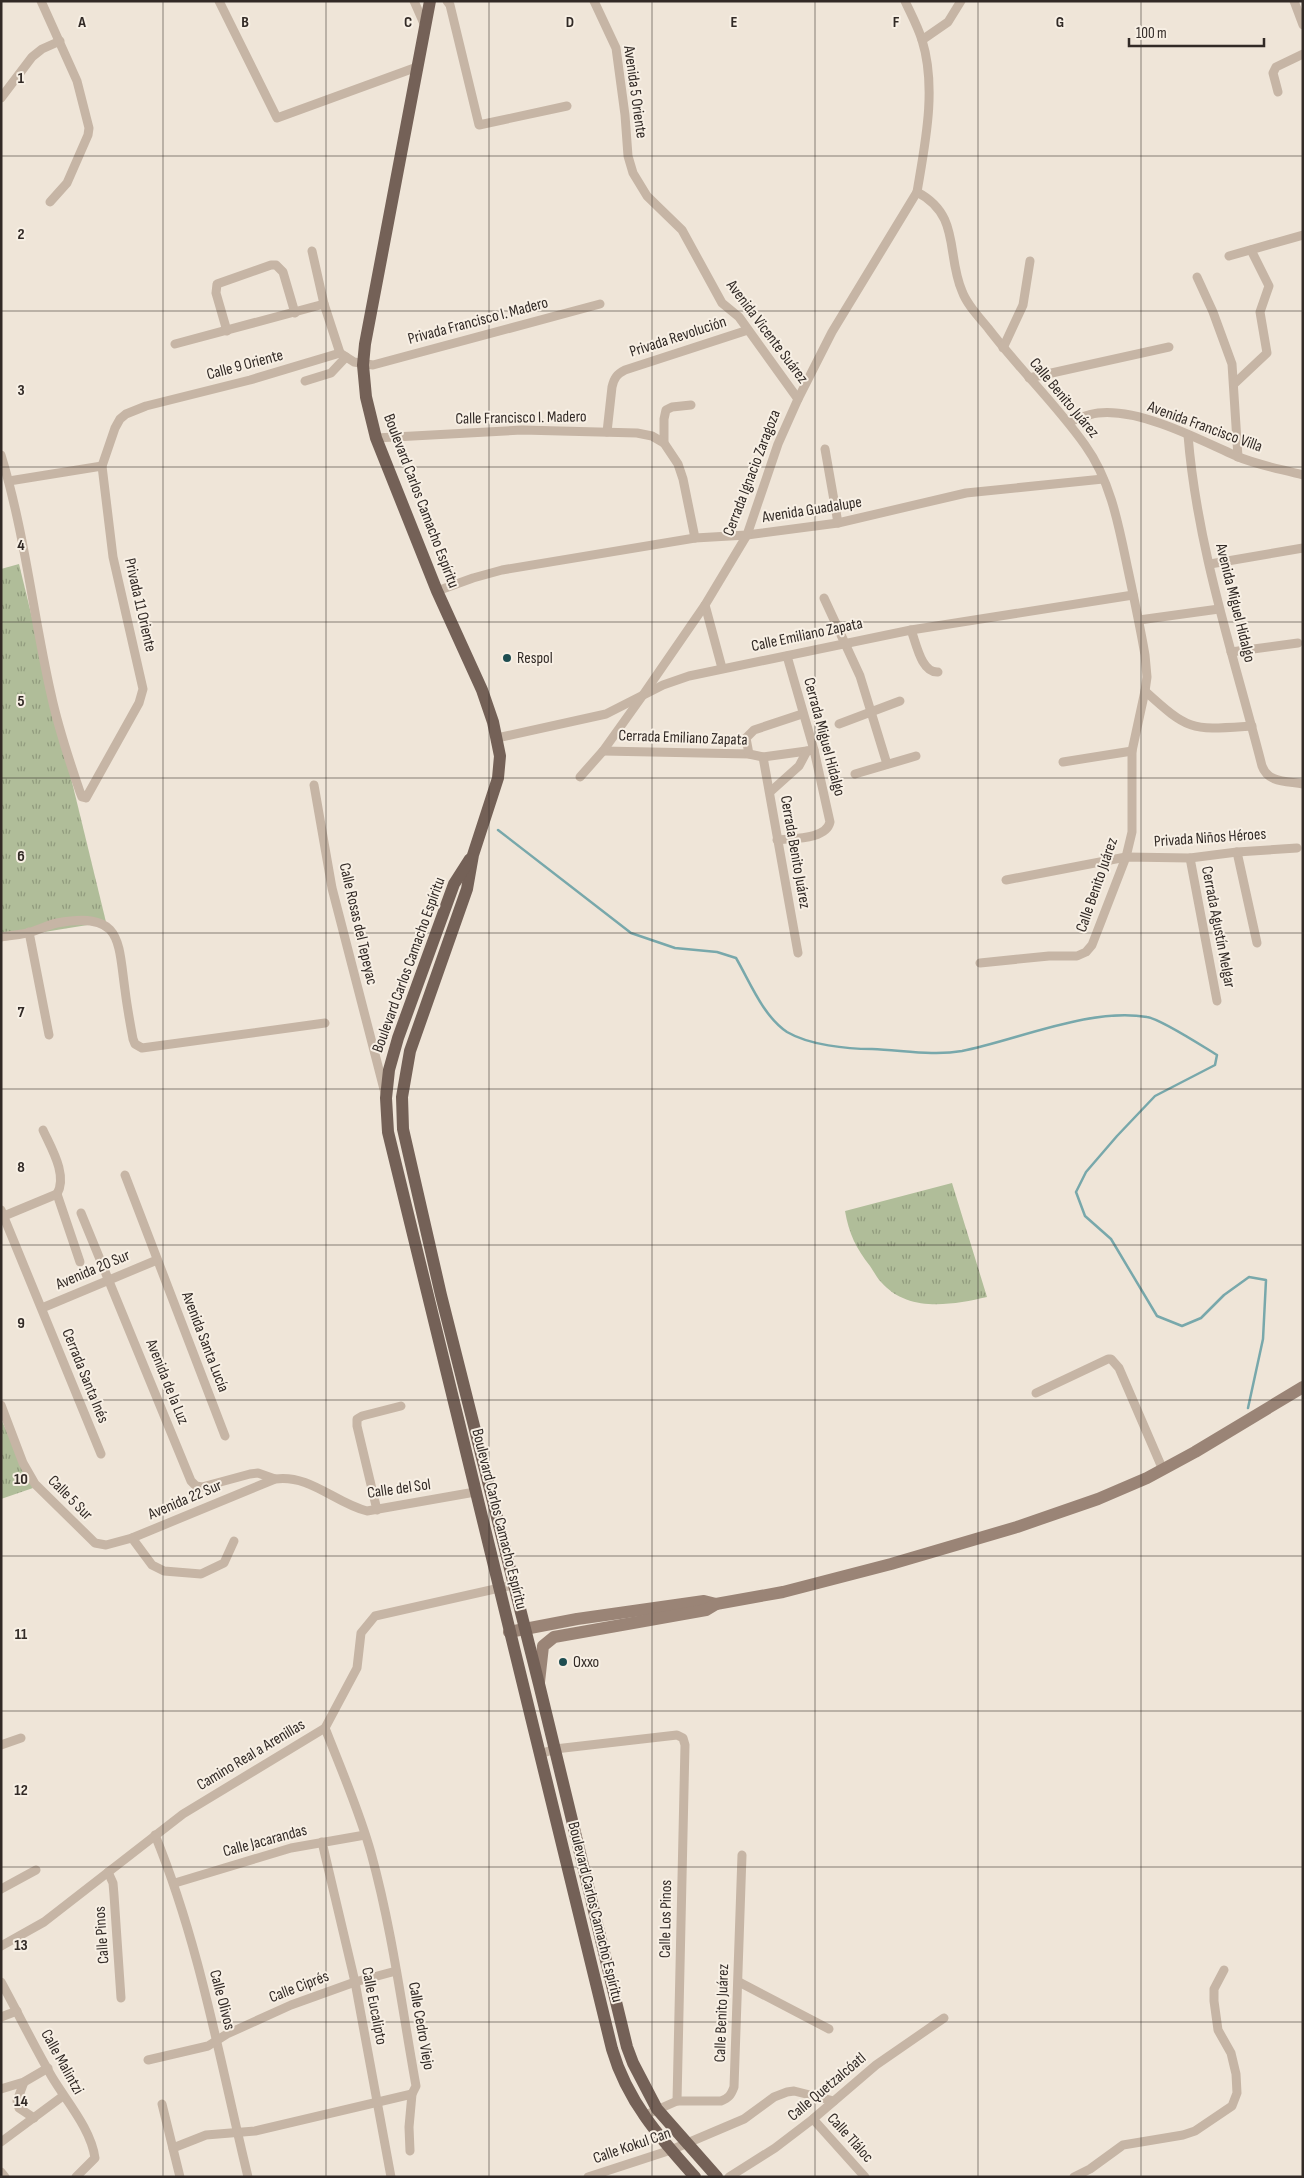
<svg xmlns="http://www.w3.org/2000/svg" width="1304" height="2178" font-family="'Sofia Sans Condensed',sans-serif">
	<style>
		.grass { fill: url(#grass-tufts) }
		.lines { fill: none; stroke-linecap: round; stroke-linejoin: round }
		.stream { stroke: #78a8ab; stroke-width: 2.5 }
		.street { stroke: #c6b5a5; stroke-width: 9 }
		.secondary { stroke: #9a8476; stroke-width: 12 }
		.primary { stroke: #746157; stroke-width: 12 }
		.grid { fill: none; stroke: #322a26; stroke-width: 1; stroke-opacity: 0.55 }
		.poi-dot { fill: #1e4d51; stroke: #f7efe4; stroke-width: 2 }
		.labels { text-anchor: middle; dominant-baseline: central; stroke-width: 4; stroke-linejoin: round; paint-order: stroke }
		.street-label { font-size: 16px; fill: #322a26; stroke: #f7efe4 }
		.poi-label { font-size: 16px; fill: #322a26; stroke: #f7efe4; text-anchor: start }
		.grid-label { font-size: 16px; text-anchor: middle; font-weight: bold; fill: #322a26; stroke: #f7efe4; stroke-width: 4; stroke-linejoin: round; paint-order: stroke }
	</style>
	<defs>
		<pattern id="grass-tufts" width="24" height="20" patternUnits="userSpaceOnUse" patternTransform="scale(1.25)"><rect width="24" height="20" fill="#b0bd99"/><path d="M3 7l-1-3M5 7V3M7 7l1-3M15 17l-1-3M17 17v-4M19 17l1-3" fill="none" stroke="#909a7d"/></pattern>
	</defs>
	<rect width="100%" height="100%" fill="#efe5d8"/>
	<!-- grass -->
	<g class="grass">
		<polygon points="19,564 106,922 1,939 1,569"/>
		<path d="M952,1183L987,1297C952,1305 908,1313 881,1282C877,1278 874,1272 870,1266C856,1248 849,1234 845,1211Z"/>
		<polygon points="1,1419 33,1488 1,1499"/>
	</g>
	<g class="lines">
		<!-- stream -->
		<path class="stream" d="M498,830L631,933L675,948L717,952L736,958C750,982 763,1016 787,1032C809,1045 847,1049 872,1049C902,1050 933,1056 962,1051C1017,1040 1091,1007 1147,1017C1161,1019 1202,1046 1217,1055L1215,1065L1155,1096L1117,1136L1086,1172L1076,1192L1085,1216L1111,1239L1157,1316L1182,1326L1201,1318L1224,1295L1249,1277L1266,1280L1263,1339L1248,1408"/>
		<!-- street -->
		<g class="street">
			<polyline points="41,1 77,81 89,128 88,135 67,183 50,202"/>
			<polyline points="219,1 277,118 417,67"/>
			<polyline points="414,1 425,26"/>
			<polyline points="447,1 450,5 479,125 567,106"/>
			<polyline points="594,1 616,48 625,115 628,156 633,173 647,196 682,230 722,303 739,317 798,399"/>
			<path d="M905,1C911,14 918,27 922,40C937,88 925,144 917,192C961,215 946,254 962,291C967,305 979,317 988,328C1019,369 1056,404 1085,445C1111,481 1119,527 1128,570C1134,598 1140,626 1145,655L1147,677L1145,691L1132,751V832L1126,857L1092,945L1086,952L1077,956H1049L980,963"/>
			<polyline points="1294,1 1303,25"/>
			<polyline points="922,40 948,22 961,1"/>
			<polyline points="1278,92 1273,73 1276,67 1303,54"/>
			<polyline points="1,98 32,57 42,49 60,41"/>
			<polyline points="312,251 324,304 340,353"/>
			<polyline points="1229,256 1303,235"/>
			<polyline points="1197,277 1213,312 1232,364 1238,457"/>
			<polyline points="227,331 216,293 217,284 271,265 276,265 283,272 295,313"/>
			<polyline points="175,344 324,304"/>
			<polyline points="1003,348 1023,305 1030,261"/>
			<polyline points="1029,378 1169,347"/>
			<polyline points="305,381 331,373 346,357"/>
			<polyline points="1234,384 1267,353 1260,312 1269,286 1251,250"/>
			<polyline points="691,405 672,407 666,410 664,419 664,443 678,464 683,479 695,538"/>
			<path d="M1068,422C1078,419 1088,414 1098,413C1139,408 1199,439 1236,456C1257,465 1281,469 1303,475"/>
			<path d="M607,432L612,387C614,378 617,374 625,370L748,330"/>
			<path d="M1188,435C1197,548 1234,656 1262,766C1268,783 1287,781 1303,784"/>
			<polyline points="376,438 522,430 637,433 652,436 664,443"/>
			<polyline points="825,449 838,523"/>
			<path d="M1,455C25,533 33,615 51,694C58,727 69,760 80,792L82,797L86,798L139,703L143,689L113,557L102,466L115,428L120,419L126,414L146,406L250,380L340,353L354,362L373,365L600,304"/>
			<polyline points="9,481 102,466"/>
			<polyline points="1210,564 1303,548"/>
			<polyline points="437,591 473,578 502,570 695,538 747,535 838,523 966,493 1103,479"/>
			<polyline points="824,598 860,676 887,764"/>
			<polyline points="705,605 722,668"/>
			<polyline points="1139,620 1219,609"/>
			<path d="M911,630C916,642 921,673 938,672"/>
			<polyline points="1231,652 1298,643"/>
			<path d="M1145,691C1190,732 1191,730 1252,726"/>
			<polyline points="839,724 900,701"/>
			<polyline points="497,738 606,714 663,685 689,676 911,630 1133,595"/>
			<polyline points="603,751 749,754 763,757 814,750"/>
			<polyline points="749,754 746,738 754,730 802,714"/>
			<polyline points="763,757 798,953"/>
			<polyline points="1063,762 1132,751"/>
			<polyline points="855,774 916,756"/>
			<polyline points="580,777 603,751 643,695 705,605 747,535 778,444 798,399 832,332 917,192"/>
			<polyline points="314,785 332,888 385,1093"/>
			<polyline points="770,792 799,766 807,751"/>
			<path d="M777,840C792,838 826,840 830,822L814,750L787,656"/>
			<polyline points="1237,852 1257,943"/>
			<polyline points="1190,858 1217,1001"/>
			<polyline points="1006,880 1126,857 1190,858 1237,852 1297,848"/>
			<polyline points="29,932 49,1035"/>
			<path d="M1,937C11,935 22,935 31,932C40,929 48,925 57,923C122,911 118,940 125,990C127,1006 130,1023 133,1039L135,1044L142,1048L325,1023"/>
			<path d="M43,1130C51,1148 68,1175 57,1194"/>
			<polyline points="125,1175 225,1436"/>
			<polyline points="57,1194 80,1262"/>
			<polyline points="1,1210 101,1454"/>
			<polyline points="81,1213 191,1481 196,1486 202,1487 250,1474 258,1473 275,1479"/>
			<polyline points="4,1216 57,1194"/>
			<polyline points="42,1308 157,1260"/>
			<polyline points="1036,1393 1108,1359 1111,1359 1119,1368 1163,1470"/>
			<path d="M1,1405L23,1463L35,1484L95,1543L106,1545L132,1538L275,1479C310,1474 335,1503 367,1511L475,1492"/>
			<polyline points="377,1510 357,1426 357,1419 362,1416 401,1406"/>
			<polyline points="132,1538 152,1565 164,1571 201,1574 224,1563 234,1541"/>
			<path d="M325,1728C341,1769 359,1810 371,1853C392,1929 402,2008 416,2086L412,2094L409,2127L410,2151"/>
			<polyline points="1,1745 21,1738"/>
			<polyline points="540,1754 555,1749 677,1735 683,1738 685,1745 677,2101"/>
			<path d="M155,1835C200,1945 220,2062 248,2177"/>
			<polyline points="322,1842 355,1982 391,2177"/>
			<polyline points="108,1872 113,1883 114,1895 121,1998"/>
			<polyline points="175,1883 291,1848 365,1835"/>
			<polyline points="1,1889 36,1870"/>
			<polyline points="1,1946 44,1922 183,1814 325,1728 357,1668 361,1633 375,1616 513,1585"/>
			<path d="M1,1982C18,2013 34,2046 52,2077C67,2102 91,2129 95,2158L76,2177"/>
			<polyline points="739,1982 829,2029"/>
			<polyline points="1,2017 17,2011"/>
			<polyline points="148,2060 208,2046 227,2034 291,2005 355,1982 396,1971"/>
			<polyline points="24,2082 17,2101 19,2108 34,2118"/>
			<polyline points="1,2089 24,2082 48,2068"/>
			<polyline points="162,2104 180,2177"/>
			<path d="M643,2116L677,2101H721C729,2098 731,2095 734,2087L742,1855"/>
			<polyline points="813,2119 865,2177"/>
			<polyline points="1,2142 63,2096"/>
			<polyline points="173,2148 206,2135 255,2131 412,2094"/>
			<polyline points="1,2172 5,2177"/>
			<polyline points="588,2177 671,2150 744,2119 774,2097 787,2092 794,2091 834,2101"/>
			<polyline points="729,2177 775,2148 813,2119 876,2065 944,2018"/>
			<polyline points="1074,2177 1090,2169 1123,2145 1183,2135 1195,2131 1232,2106 1237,2093 1236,2074 1231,2053 1218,2030 1214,2001 1214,1989 1224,1970"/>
		</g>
		<!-- secondary -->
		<g class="secondary">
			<polyline points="509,1632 577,1619 704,1601 716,1604"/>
			<polyline points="539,1682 543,1646 554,1637 706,1610 716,1604 783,1592 891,1564 1017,1527 1098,1499 1147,1478 1195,1452 1303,1387"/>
		</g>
		<!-- primary -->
		<g class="primary">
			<polyline points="430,1 365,344 363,365 366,397 376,438 437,591 482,690 493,722 500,756 498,778 473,855 467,889 410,1051 402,1097 403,1129 441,1295 539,1684 627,2047 633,2063 657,2109 717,2177"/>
			<path d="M470,859L454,884L398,1038L389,1070L386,1098L388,1132L612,2049C627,2101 660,2138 695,2177"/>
		</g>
	</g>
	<!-- grid -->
	<path class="grid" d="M163,1V2177M326,1V2177M489,1V2177M652,1V2177M815,1V2177M978,1V2177M1141,1V2177M1,156H1303M1,311H1303M1,467H1303M1,622H1303M1,778H1303M1,933H1303M1,1089H1303M1,1245H1303M1,1400H1303M1,1556H1303M1,1711H1303M1,1867H1303M1,2022H1303"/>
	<!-- markers -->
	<g class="poi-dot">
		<circle cx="507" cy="658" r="5"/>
		<circle cx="563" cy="1662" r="5"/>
	</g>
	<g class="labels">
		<!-- street labels -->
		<g class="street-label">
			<text transform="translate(635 92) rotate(82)">Avenida 5 Oriente</text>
			<text transform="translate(478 321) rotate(-15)">Privada Francisco I. Madero</text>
			<text transform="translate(767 332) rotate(53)">Avenida Vicente Suárez</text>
			<text transform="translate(678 337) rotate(-18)">Privada Revolución</text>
			<text transform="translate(245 365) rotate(-15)">Calle 9 Oriente</text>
			<text transform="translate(1064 398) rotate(50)">Calle Benito Juárez</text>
			<text transform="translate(521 418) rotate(-1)">Calle Francisco I. Madero</text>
			<text transform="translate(1205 427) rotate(20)">Avenida Francisco Villa</text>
			<text transform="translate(752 473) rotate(-69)">Cerrada Ignacio Zaragoza</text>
			<text transform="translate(421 501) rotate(69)">Boulevard Carlos Camacho Espíritu</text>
			<text transform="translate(812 510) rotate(-9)">Avenida Guadalupe</text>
			<text transform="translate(1235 603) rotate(76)">Avenida Miguel Hidalgo</text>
			<text transform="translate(140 605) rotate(77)">Privada 11 Oriente</text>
			<text transform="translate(807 635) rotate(-12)">Calle Emiliano Zapata</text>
			<text transform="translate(824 737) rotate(75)">Cerrada Miguel Hidalgo</text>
			<text transform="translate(683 738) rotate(2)">Cerrada Emiliano Zapata</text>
			<text transform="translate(1210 838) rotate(-4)">Privada Niños Héroes</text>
			<text transform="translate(795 852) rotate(80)">Cerrada Benito Juárez</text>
			<text transform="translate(1097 885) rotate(-71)">Calle Benito Juárez</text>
			<text transform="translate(358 924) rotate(77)">Calle Rosas del Tepeyac</text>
			<text transform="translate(1218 927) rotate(79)">Cerrada Agustín Melgar</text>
			<text transform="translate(409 965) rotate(-70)">Boulevard Carlos Camacho Espíritu</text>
			<text transform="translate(93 1270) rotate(-23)">Avenida 20 Sur</text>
			<text transform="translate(205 1342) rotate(69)">Avenida Santa Lucía</text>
			<text transform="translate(85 1376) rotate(68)">Cerrada Santa Inés</text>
			<text transform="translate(167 1382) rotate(68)">Avenida de la Luz</text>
			<text transform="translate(399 1489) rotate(-8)">Calle del Sol</text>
			<text transform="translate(70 1498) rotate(45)">Calle 5 Sur</text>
			<text transform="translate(185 1500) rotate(-23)">Avenida 22 Sur</text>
			<text transform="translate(499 1519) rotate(76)">Boulevard Carlos Camacho Espíritu</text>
			<text transform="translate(251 1755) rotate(-31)">Camino Real a Arenillas</text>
			<text transform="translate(265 1841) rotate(-15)">Calle Jacarandas</text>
			<text transform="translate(595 1912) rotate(76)">Boulevard Carlos Camacho Espíritu</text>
			<text transform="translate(666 1919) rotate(-89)">Calle Los Pinos</text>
			<text transform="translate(102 1935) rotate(-94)">Calle Pinos</text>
			<text transform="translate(299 1987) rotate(-21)">Calle Ciprés</text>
			<text transform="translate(222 2000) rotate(75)">Calle Olivos</text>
			<text transform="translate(374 2006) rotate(79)">Calle Eucalipto</text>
			<text transform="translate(722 2013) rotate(-88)">Calle Benito Juárez</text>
			<text transform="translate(421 2026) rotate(80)">Calle Cedro Viejo</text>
			<text transform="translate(62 2062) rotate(61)">Calle Malintzi</text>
			<text transform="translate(827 2087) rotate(-40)">Calle Quetzalcóatl</text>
			<text transform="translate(850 2138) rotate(48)">Calle Tláloc</text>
			<text transform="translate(632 2146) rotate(-19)">Calle Kokul Can</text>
		</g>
		<!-- poi labels -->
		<g class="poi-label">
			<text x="517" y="658">Respol</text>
			<text x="573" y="1662">Oxxo</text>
		</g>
	</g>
	<g class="grid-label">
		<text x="82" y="27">A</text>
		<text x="245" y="27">B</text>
		<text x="408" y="27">C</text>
		<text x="570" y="27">D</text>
		<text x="734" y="27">E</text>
		<text x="896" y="27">F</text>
		<text x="1060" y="27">G</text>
		<text x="21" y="83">1</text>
		<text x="21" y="239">2</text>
		<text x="21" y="395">3</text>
		<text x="21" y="550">4</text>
		<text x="21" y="706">5</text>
		<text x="21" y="861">6</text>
		<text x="21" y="1017">7</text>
		<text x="21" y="1172">8</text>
		<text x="21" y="1328">9</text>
		<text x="21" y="1484">10</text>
		<text x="21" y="1639">11</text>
		<text x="21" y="1795">12</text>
		<text x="21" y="1950">13</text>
		<text x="21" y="2106">14</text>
	</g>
	<!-- border -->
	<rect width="1304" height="2178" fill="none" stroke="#322a26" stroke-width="5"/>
	<!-- scale -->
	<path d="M1129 38v8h135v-8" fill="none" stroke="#322a26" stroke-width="2.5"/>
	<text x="1136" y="38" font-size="15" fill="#322a26" stroke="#f7efe4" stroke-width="4" paint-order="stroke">100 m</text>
</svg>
